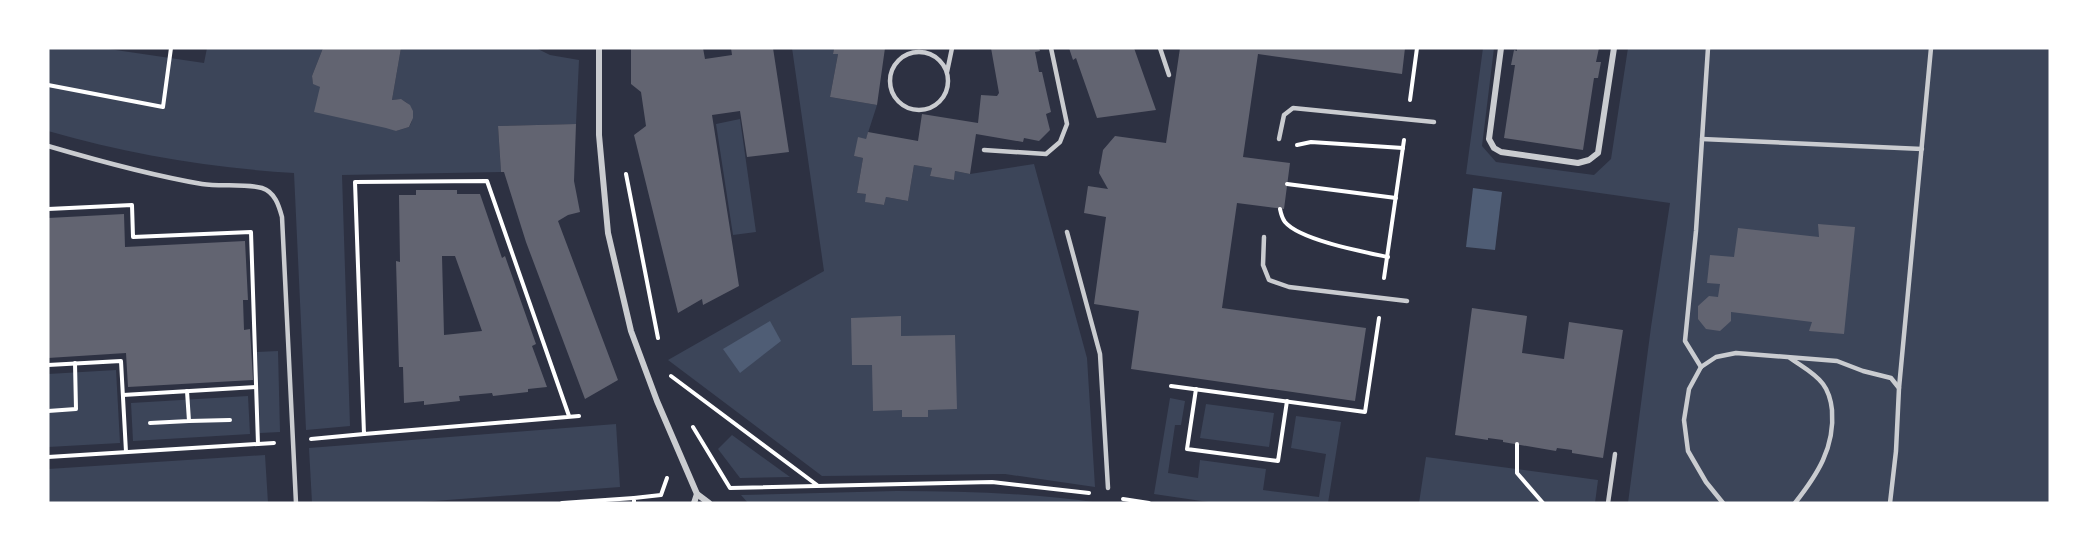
<svg xmlns="http://www.w3.org/2000/svg" width="2098" height="551" font-family="'Libre Baskerville',serif">
	<style>
		.green { fill: #3c4559 }
		.water { fill: #4f5d75 }
		.building { fill: #626471; fill-rule: evenodd }
		.lines { fill: none; stroke-linecap: round; stroke-linejoin: round }
		.path { stroke: #fff; stroke-width: 4 }
		.service { stroke: #caccd0; stroke-width: 4.5 }
		.minor { stroke: #caccd0; stroke-width: 6 }
	</style>
	<rect width="100%" height="100%" fill="#2d3142"/>
	<!-- green -->
	<g class="green">
		<path d="M48,48H102L204,63L207,48H323L312,76L313,83L396,131L409,127C418,113 409,96 392,100L401,48H536L550,55L579,60L576,124L498,126L501,172L342,175L350,426L306,430L294,173C211,168 128,154 48,131Z"/>
		<polygon points="792,48 834,48 833,53 838,54 830,97 877,105 866,139 854,156 863,158 857,193 866,194 866,202 884,205 886,197 908,201 914,165 932,168 930,176 954,180 955,171 970,174 1034,164 1087,358 1095,487 1005,474 822,476 668,360 824,271"/>
		<polygon points="1483,48 1494,48 1482,146 1496,162 1594,175 1611,159 1628,48 2050,48 2050,503 1628,503 1651,327 1670,203 1466,174"/>
		<polygon points="740,119 756,232 733,235 716,124"/>
		<polygon points="278,351 280,432 260,433 257,352"/>
		<polygon points="116,370 120,443 48,447 48,374"/>
		<polygon points="248,396 250,434 133,441 131,403"/>
		<polygon points="1170,398 1185,401 1181,425 1175,425 1168,473 1198,478 1200,460 1266,469 1263,490 1319,497 1326,454 1291,448 1296,416 1341,422 1328,503 1215,503 1154,494"/>
		<polygon points="1206,404 1274,413 1269,447 1200,438"/>
		<polygon points="616,424 620,487 408,503 312,503 309,448"/>
		<polygon points="732,435 790,477 740,478 718,449"/>
		<polygon points="265,455 268,503 48,503 48,469"/>
		<polygon points="1426,457 1598,480 1595,503 1419,503"/>
		<path d="M896,491C964,491 1032,493 1100,503H748L741,495Z"/>
	</g>
	<!-- water -->
	<g class="water">
		<polygon points="1473,188 1502,192 1495,250 1466,247"/>
		<polygon points="770,321 781,341 740,373 723,349"/>
	</g>
	<!-- building -->
	<g class="building">
		<polygon points="323,48 401,48 392,100 401,99 410,105 413,111 413,118 409,127 396,131 386,128 314,112 320,87 313,84 312,76"/>
		<polygon points="631,48 703,48 705,59 732,55 731,48 773,48 789,152 747,157 740,111 712,115 739,286 703,305 702,299 678,313 634,135 646,126 641,92 631,84"/>
		<polygon points="834,48 885,48 877,105 830,97 838,54 833,54"/>
		<polygon points="991,48 1039,48 1040,51 1035,52 1039,72 1042,72 1051,112 1046,114 1050,130 1039,141 1024,138 1023,142 976,134 970,174 955,171 954,180 930,176 932,168 914,165 908,201 886,197 884,205 865,202 866,194 857,193 863,158 854,156 858,137 866,139 868,132 918,141 922,114 978,123 981,95 997,96 999,93"/>
		<polygon points="1069,48 1134,48 1156,110 1097,118 1076,58 1073,60"/>
		<polygon points="1180,48 1405,48 1402,74 1258,54 1243,157 1290,163 1284,209 1237,203 1222,308 1366,328 1355,401 1131,369 1139,311 1094,304 1106,217 1084,213 1088,186 1108,189 1099,173 1103,150 1115,136 1166,143"/>
		<polygon points="1517,48 1599,48 1596,62 1601,62 1598,78 1594,78 1583,150 1504,138 1515,65 1511,65 1514,50 1517,51"/>
		<polygon points="576,124 574,181 580,212 568,215 558,221 618,380 585,399 526,242 504,172 501,172 498,126"/>
		<path d="M416,190H457V194H480L502,258L505,256L536,344L532,346L547,387L528,389V392L493,396L492,393L459,396L460,401L424,405V401L404,403L403,367H399L396,261L400,262L399,195H416ZM442,256H455L482,331L444,335Z"/>
		<polygon points="124,214 125,247 245,241 248,300 243,300 244,330 250,329 253,380 128,387 126,353 48,358 48,218"/>
		<polygon points="1818,224 1855,227 1844,334 1809,331 1812,322 1731,312 1731,321 1720,331 1706,329 1698,319 1698,306 1709,296 1718,297 1720,284 1707,283 1710,255 1734,257 1738,228 1819,237"/>
		<polygon points="1472,308 1527,316 1522,353 1564,359 1569,322 1623,330 1603,458 1572,453 1572,450 1557,448 1556,451 1503,442 1503,440 1488,438 1488,440 1455,435"/>
		<polygon points="901,316 901,336 955,335 957,409 928,410 928,417 902,417 902,410 873,411 872,365 852,365 851,318"/>
	</g>
	<g class="lines">
		<!-- path -->
		<g class="path">
			<polyline points="48,85 163,107 171,48"/>
			<polyline points="1410,100 1417,48"/>
			<polyline points="1297,145 1311,142 1403,148"/>
			<polyline points="626,174 658,338"/>
			<polyline points="1287,184 1396,198"/>
			<polyline points="48,209 132,205 133,237 251,232 258,444"/>
			<path d="M1280,209C1281,214 1282,218 1285,222C1300,240 1364,252 1388,257"/>
			<polyline points="1384,278 1404,140"/>
			<polyline points="48,365 121,361 126,452"/>
			<polyline points="671,376 817,485"/>
			<polyline points="1171,386 1365,412 1379,318"/>
			<polyline points="1196,389 1187,449 1278,461 1287,401"/>
			<polyline points="123,395 256,387"/>
			<polyline points="48,411 76,409 75,363"/>
			<polyline points="569,416 487,181 355,182 364,434 579,416"/>
			<polyline points="189,421 230,420"/>
			<polyline points="150,423 189,421 187,391"/>
			<polyline points="693,427 730,488 992,482 1089,493"/>
			<polyline points="311,439 364,434"/>
			<polyline points="1517,444 1517,473 1543,503"/>
			<polyline points="48,457 274,443"/>
			<polyline points="1123,499 1149,503"/>
			<polyline points="562,503 634,498"/>
			<polyline points="634,503 634,498 661,495 667,478"/>
		</g>
		<!-- service -->
		<g class="service">
			<polyline points="1160,48 1169,75"/>
			<circle cx="919" cy="81" r="29"/>
			<polyline points="947,72 952,48"/>
			<polyline points="1279,139 1284,115 1293,108 1434,122"/>
			<polyline points="1702,139 1922,149"/>
			<path d="M48,146C99,161 149,175 202,184C221,187 243,183 262,188C275,192 279,206 282,217L296,503"/>
			<polyline points="984,150 1046,154 1060,142 1067,124 1051,48"/>
			<polyline points="1067,232 1100,354 1108,488"/>
			<polyline points="1264,237 1263,265 1269,280 1289,287 1407,301"/>
			<path d="M1790,358C1801,366 1815,373 1823,384C1829,392 1831,401 1832,410C1835,448 1817,475 1795,503"/>
			<polyline points="1701,367 1685,341 1696,231 1708,48"/>
			<polyline points="1899,388 1931,48"/>
			<polyline points="1608,503 1615,454"/>
			<polyline points="1723,503 1706,482 1688,451 1684,420 1689,389 1701,367 1716,357 1736,353 1837,361 1863,371 1891,378 1899,388 1896,451 1890,503"/>
		</g>
		<!-- minor -->
		<g class="minor">
			<polyline points="599,48 599,135 608,233 631,331 657,401 697,494 709,503"/>
			<polyline points="1501,48 1489,139 1494,148 1501,152 1578,163 1589,160 1598,153 1614,48"/>
			<polyline points="694,503 697,494"/>
		</g>
	</g>
	<!-- border -->
	<rect width="2098" height="551" fill="none" stroke="#ffffff" stroke-width="99"/>
</svg>
